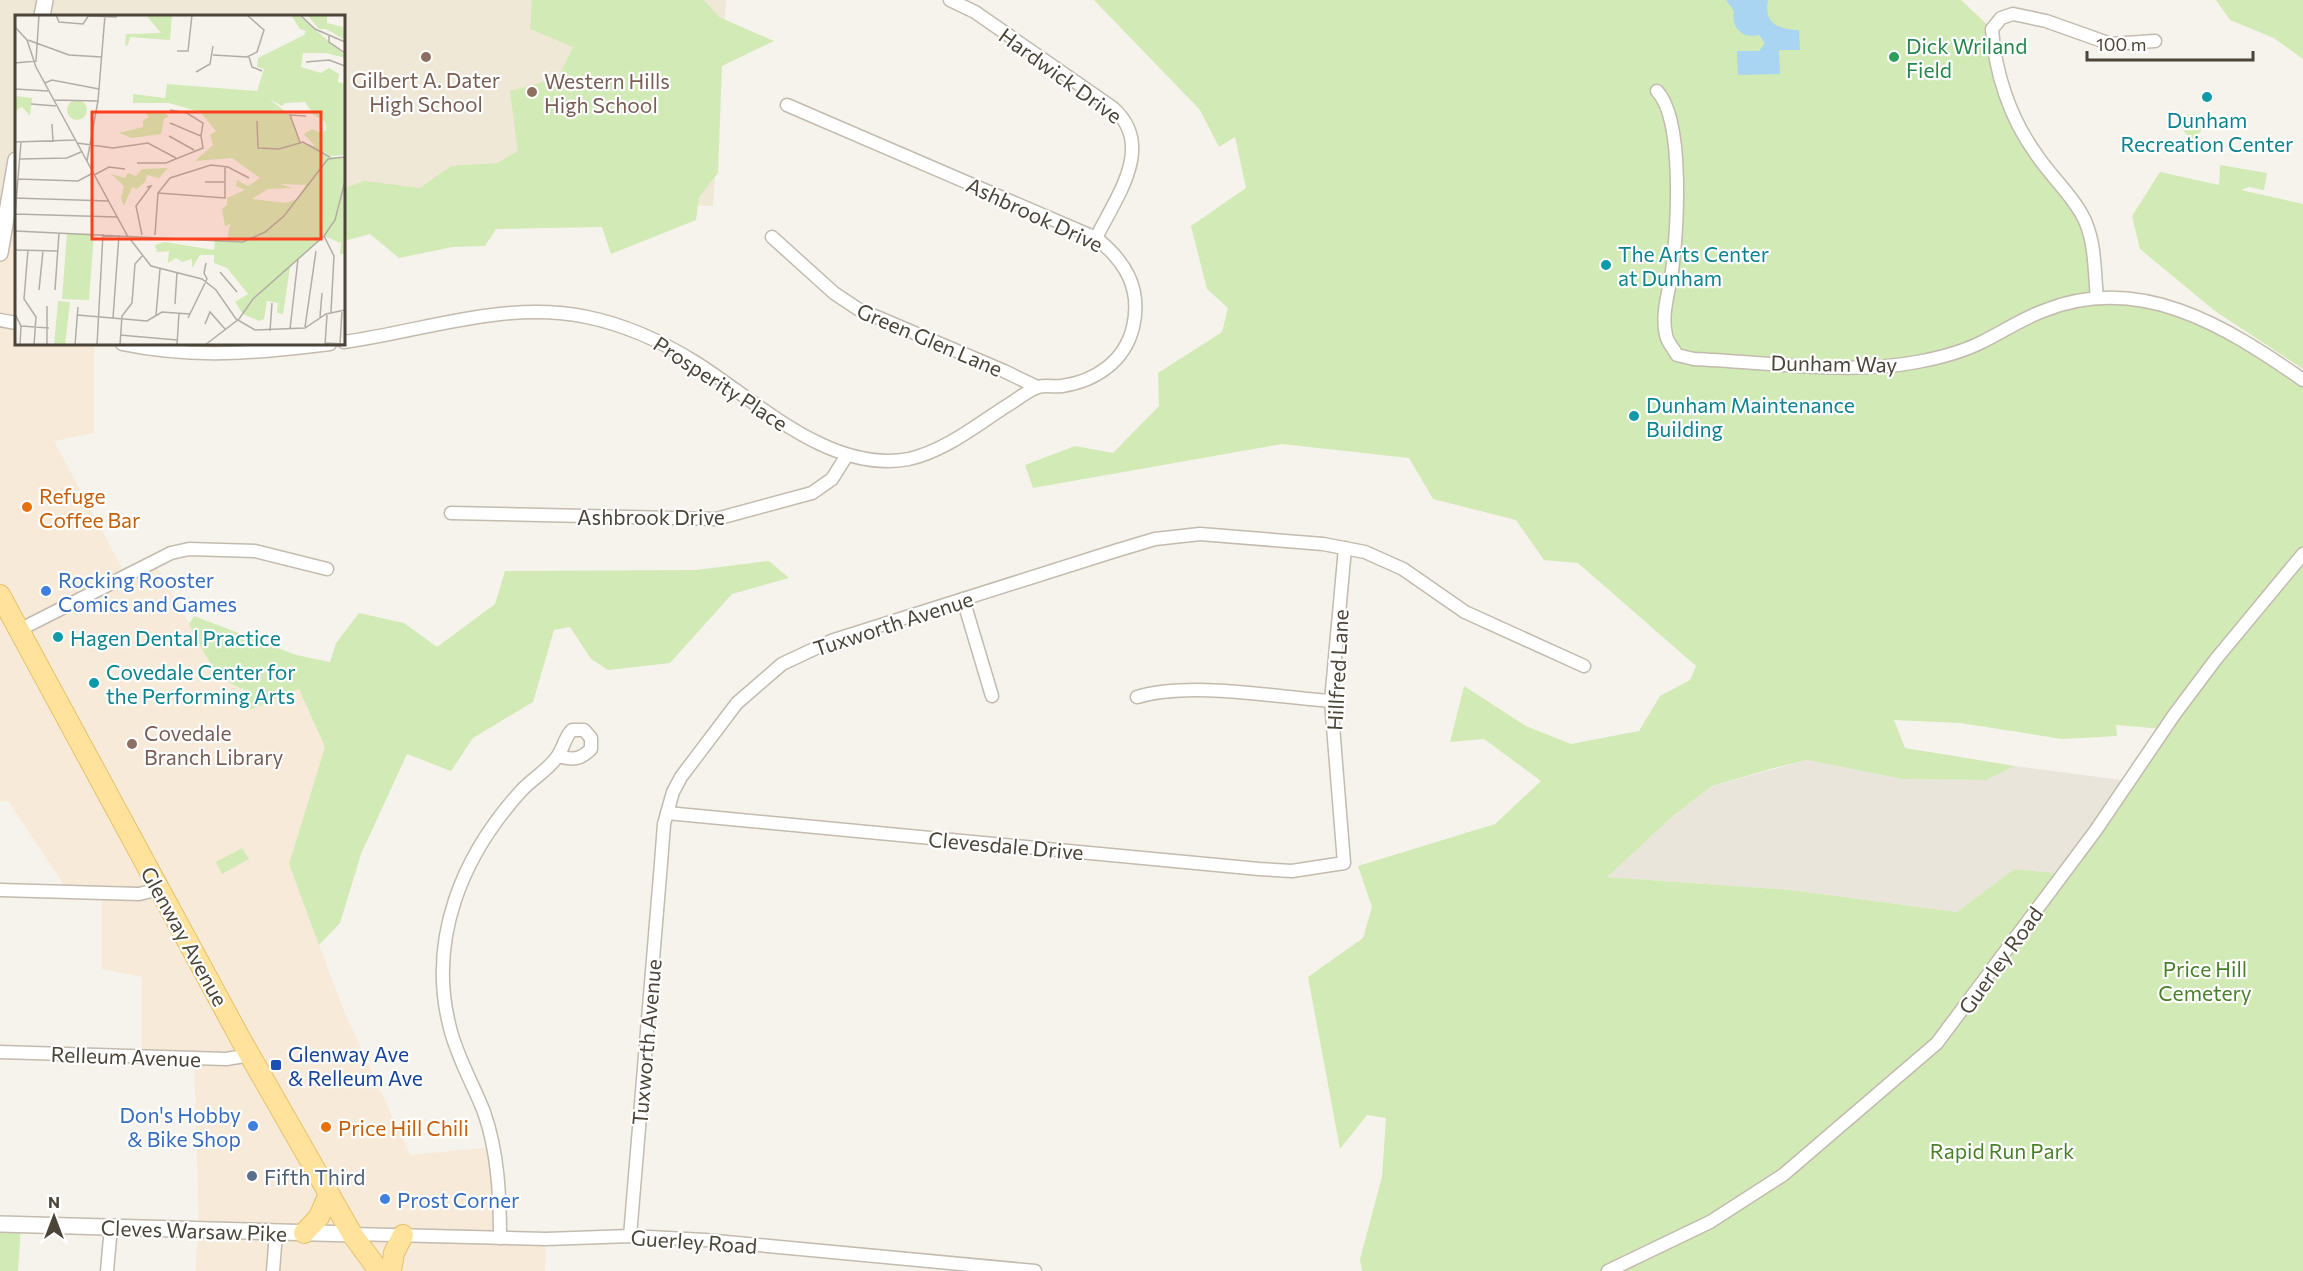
<svg xmlns="http://www.w3.org/2000/svg" width="2303" height="1271" font-family="Commissioner,sans-serif">
	<style>
		.residential { fill: #eae5da }
		.commercial { fill: #f7ead8 }
		.education { fill: #efe8d6 }
		.green { fill: #d2eab5; fill-rule: evenodd }
		.water { fill: #a9d4f2 }
		.lines { fill: none; stroke-linecap: round; stroke-linejoin: round }
		.minor-casing { stroke: #c2bbae; stroke-width: 15 }
		.tertiary-casing { stroke: #c2bbae; stroke-width: 18 }
		.primary-casing { stroke: #e6c16a; stroke-width: 22 }
		.minor { stroke: #fff; stroke-width: 12 }
		.tertiary { stroke: #fff; stroke-width: 15 }
		.primary { stroke: #ffe39c; stroke-width: 20 }
		.education-dot { fill: #8d6e63; stroke: #fff; stroke-width: 2 }
		.leisure-dot { fill: #2e9e5b; stroke: #fff; stroke-width: 2 }
		.culture-dot { fill: #0f9aa8; stroke: #fff; stroke-width: 2 }
		.food-dot { fill: #e8710a; stroke: #fff; stroke-width: 2 }
		.shop-dot { fill: #3f7fe0; stroke: #fff; stroke-width: 2 }
		.transit-dot { fill: #1a4fb4; stroke: #fff; stroke-width: 2 }
		.service-dot { fill: #5c6f8a; stroke: #fff; stroke-width: 2 }
		.labels { text-anchor: middle; dominant-baseline: central; stroke-width: 4.5; stroke-linejoin: round; paint-order: stroke }
		.leisure-label { font-size: 21px; fill: #27864d; stroke: #fff; text-anchor: start }
		.street-label { font-size: 21px; fill: #4b4439; stroke: #fff }
		.education-label { font-size: 21px; fill: #785e54; stroke: #fff; text-anchor: start }
		.culture-label { font-size: 21px; fill: #0d838f; stroke: #fff; text-anchor: start }
		.food-label { font-size: 21px; fill: #c56008; stroke: #fff; text-anchor: start }
		.shop-label { font-size: 21px; fill: #366cbe; stroke: #fff; text-anchor: start }
		.park-label { font-size: 21px; fill: #4a7f2a; stroke: #fff }
		.transit-label { font-size: 21px; fill: #164399; stroke: #fff; text-anchor: start }
		.service-label { font-size: 21px; fill: #4e5e75; stroke: #fff; text-anchor: start }
		.inset-road { fill: none; stroke: #b2ada4; stroke-width: 1.5 }
		.view { fill: #fc3f1d; fill-opacity: 0.15; stroke: #fc3f1d; stroke-width: 3 }
		.inset-edge { fill: none; stroke: #4b4439; stroke-width: 3 }
	</style>
	<rect width="100%" height="100%" fill="#f6f3ec"/>
	<!-- residential -->
	<polygon class="residential" points="1807,760 1902,779 1986,780 2015,766 2129,781 2062,874 2014,869 1957,912 1791,890 1606,877 1673,816 1712,786"/>
	<!-- commercial -->
	<polygon class="commercial" points="0,203 16,204 16,344 94,344 94,433 54,441 125,574 153,559 213,667 299,688 325,747 289,864 344,1011 410,1155 493,1147 500,1238 546,1239 545,1271 195,1271 199,1230 194,1058 142,1057 142,977 102,969 102,893 69,892 9,802 0,801"/>
	<!-- education -->
	<polygon class="education" points="0,0 726,0 713,206 344,199 344,16 16,16 16,204 0,203"/>
	<!-- green -->
	<g class="green">
		<polygon points="532,0 704,0 719,17 774,41 722,66 718,173 699,197 696,220 611,254 602,227 496,229 485,246 453,247 399,258 370,234 344,241 344,188 365,181 420,188 451,166 497,163 518,151 510,91 558,78 573,47 530,29"/>
		<path d="M1094,0H1961L1992,29L2014,113L2081,212L2097,298L2161,303L2303,380V1271H1362L1360,1259L1382,1177L1386,1118L1367,1115L1340,1149L1308,977L1363,938L1372,907L1358,866L1495,824L1541,781L1484,739L1450,742L1464,686L1526,726L1571,744L1639,731L1660,696L1690,680L1696,666L1578,563L1544,560L1516,520L1433,499L1409,458L1282,444L1033,488L1025,465L1075,446L1113,453L1159,406L1158,373L1222,332L1228,308L1207,289L1191,226L1246,188L1235,137L1219,147L1200,110ZM1894,720L1960,723L2062,739L2117,736L2116,725L2164,729L2063,874L2014,869L1957,912L1791,890L1607,877L1673,816L1712,786L1774,768L1807,760L1902,779L1986,780L2015,766L1905,748Z"/>
		<polygon points="2216,0 2303,0 2303,59 2274,38 2230,20"/>
		<polygon points="2192,114 2199,116 2206,124 2192,142 2179,124 2185,115"/>
		<polygon points="2220,165 2267,173 2264,190 2249,187 2241,190 2303,204 2303,369 2215,311 2140,249 2132,216 2160,172 2219,185"/>
		<path d="M769,561L789,578L732,594L670,663L608,670L591,659L570,627L554,630L533,702L473,738L451,771L407,754L361,854L340,923L319,945L289,864L325,747L299,689L249,710L246,690C214,681 204,651 189,624L194,616L296,655L330,662L336,643L359,613L404,623L437,647L495,604L505,571L696,570Z"/>
		<polygon points="242,848 249,859 222,874 216,862"/>
		<polygon points="0,1224 21,1225 18,1271 0,1271"/>
	</g>
	<!-- water -->
	<path class="water" d="M1726,0H1768C1763,23 1779,30 1799,30L1800,50H1779L1780,74L1738,75L1737,51H1759L1765,43L1759,35C1742,39 1731,28 1734,11Z"/>
	<g class="lines">
		<defs>
			<g id="minor">
				<path d="M950,0L975,12L1113,108C1156,146 1116,197 1096,238"/>
				<path d="M1657,91C1685,121 1677,231 1672,271C1669,292 1661,314 1666,335C1667,342 1674,349 1677,355L1694,359C1764,362 1849,375 1917,362C1939,358 1962,352 1982,342C2002,332 2022,319 2043,311C2139,272 2226,326 2303,380"/>
				<polyline points="772,237 834,293 858,309 1004,371 1037,387"/>
				<path d="M2097,298C2094,270 2096,238 2081,213C2069,192 2049,174 2036,154C2010,118 1995,73 1992,29L2001,18L2013,14L2046,21L2111,44L2155,41"/>
				<polyline points="0,320 16,323"/>
				<path d="M344,342C424,331 505,300 587,317C626,325 661,341 695,362C757,401 830,474 909,459C945,451 978,424 1008,405C1017,400 1028,390 1038,387C1045,385 1055,387 1062,386C1096,381 1125,361 1133,327C1142,288 1125,261 1096,238L787,105"/>
				<path d="M122,344C194,359 257,353 330,344"/>
				<polyline points="451,513 716,519 812,493 832,479 847,455"/>
				<polyline points="963,599 992,696"/>
				<polyline points="19,630 171,553 189,549 255,551 327,569"/>
				<path d="M1137,697C1191,681 1274,697 1331,701"/>
				<polyline points="667,813 1259,869 1292,871 1344,863 1331,701 1345,548"/>
				<polyline points="0,890 139,894 160,889"/>
				<polyline points="0,1052 226,1059 251,1055"/>
				<polyline points="352,1234 546,1239 630,1236 705,1240 1035,1271"/>
				<polyline points="630,1236 661,863 664,824 673,792 681,777 737,703 782,664 831,641 1115,551 1155,539 1200,534 1323,544 1365,552 1403,569 1465,612 1584,666"/>
				<path d="M500,1238C500,1196 498,1152 484,1112C473,1084 457,1057 450,1028C427,940 462,856 521,791C532,779 548,770 557,757C564,748 564,738 572,730H584L591,738V749C580,760 573,760 558,756"/>
				<polyline points="107,1271 111,1227"/>
				<polyline points="273,1271 276,1233"/>
				<polyline points="1608,1271 1710,1222 1783,1175 1937,1043 2096,830 2174,715 2216,659 2303,554"/>
			</g>
			<g id="tertiary">
				<polyline points="42,16 45,0"/>
				<polyline points="0,253 16,160"/>
				<polyline points="0,1224 352,1234"/>
			</g>
			<g id="primary">
				<polyline points="0,595 240,1038 352,1234 379,1271"/>
				<polyline points="304,1233 319,1217 329,1194"/>
				<polyline points="391,1271 394,1253 403,1235"/>
			</g>
		</defs>
		<!-- minor casing -->
		<use href="#minor" class="minor-casing"/>
		<!-- tertiary casing -->
		<use href="#tertiary" class="tertiary-casing"/>
		<!-- primary casing -->
		<use href="#primary" class="primary-casing"/>
		<!-- minor -->
		<use href="#minor" class="minor"/>
		<!-- tertiary -->
		<use href="#tertiary" class="tertiary"/>
		<!-- primary -->
		<use href="#primary" class="primary"/>
	</g>
	<!-- markers -->
	<g class="education-dot">
		<circle cx="426" cy="57" r="6"/>
		<circle cx="532" cy="92" r="6"/>
		<circle cx="132" cy="744" r="6"/>
	</g>
	<circle class="leisure-dot" cx="1894" cy="57" r="6"/>
	<g class="culture-dot">
		<circle cx="2207" cy="97" r="6"/>
		<circle cx="1606" cy="265" r="6"/>
		<circle cx="1634" cy="416" r="6"/>
		<circle cx="58" cy="637" r="6"/>
		<circle cx="94" cy="683" r="6"/>
	</g>
	<g class="food-dot">
		<circle cx="27" cy="507" r="6"/>
		<circle cx="326" cy="1127" r="6"/>
	</g>
	<g class="shop-dot">
		<circle cx="46" cy="591" r="6"/>
		<circle cx="253" cy="1126" r="6"/>
		<circle cx="385" cy="1199" r="6"/>
	</g>
	<rect class="transit-dot" x="270" y="1059" width="12" height="12" rx="3"/>
	<circle class="service-dot" cx="252" cy="1176" r="6"/>
	<g class="labels">
		<!-- leisure labels -->
		<g class="leisure-label">
			<text x="1906" y="45">Dick Wriland<tspan x="1906" dy="24">Field</tspan></text>
		</g>
		<!-- street labels -->
		<g class="street-label">
			<text transform="translate(1061 75) rotate(36)">Hardwick Drive</text>
			<text transform="translate(1035 214) rotate(25)">Ashbrook Drive</text>
			<text transform="translate(930 339) rotate(23)">Green Glen Lane</text>
			<text transform="translate(1834 363) rotate(1)">Dunham Way</text>
			<text transform="translate(721 383) rotate(33)">Prosperity Place</text>
			<text x="651" y="516">Ashbrook Drive</text>
			<text transform="translate(893 623) rotate(-18)">Tuxworth Avenue</text>
			<text transform="translate(1337 670) rotate(-87)">Hillfred Lane</text>
			<text transform="translate(1006 845) rotate(5)">Clevesdale Drive</text>
			<text transform="translate(185 936) rotate(61)">Glenway Avenue</text>
			<text transform="translate(2000 960) rotate(-54)">Guerley Road</text>
			<text transform="translate(646 1042) rotate(-85)">Tuxworth Avenue</text>
			<text transform="translate(126 1056) rotate(2)">Relleum Avenue</text>
			<text transform="translate(194 1230) rotate(2)">Cleves Warsaw Pike</text>
			<text transform="translate(694 1241) rotate(4)">Guerley Road</text>
		</g>
		<!-- education labels -->
		<g class="education-label">
			<text x="426" y="79" text-anchor="middle">Gilbert A. Dater<tspan x="426" dy="24">High School</tspan></text>
			<text x="544" y="80">Western Hills<tspan x="544" dy="24">High School</tspan></text>
			<text x="144" y="732">Covedale<tspan x="144" dy="24">Branch Library</tspan></text>
		</g>
		<!-- culture labels -->
		<g class="culture-label">
			<text x="2207" y="119" text-anchor="middle">Dunham<tspan x="2207" dy="24">Recreation Center</tspan></text>
			<text x="1618" y="253">The Arts Center<tspan x="1618" dy="24">at Dunham</tspan></text>
			<text x="1646" y="404">Dunham Maintenance<tspan x="1646" dy="24">Building</tspan></text>
			<text x="70" y="637">Hagen Dental Practice</text>
			<text x="106" y="671">Covedale Center for<tspan x="106" dy="24">the Performing Arts</tspan></text>
		</g>
		<!-- food labels -->
		<g class="food-label">
			<text x="39" y="495">Refuge<tspan x="39" dy="24">Coffee Bar</tspan></text>
			<text x="338" y="1127">Price Hill Chili</text>
		</g>
		<!-- shop labels -->
		<g class="shop-label">
			<text x="58" y="579">Rocking Rooster<tspan x="58" dy="24">Comics and Games</tspan></text>
			<text x="241" y="1114" text-anchor="end">Don's Hobby<tspan x="241" dy="24">&amp; Bike Shop</tspan></text>
			<text x="397" y="1199">Prost Corner</text>
		</g>
		<!-- park labels -->
		<g class="park-label">
			<text x="2205" y="968">Price Hill<tspan x="2205" dy="24">Cemetery</tspan></text>
			<text x="2002" y="1150">Rapid Run Park</text>
		</g>
		<!-- transit labels -->
		<g class="transit-label">
			<text x="288" y="1053">Glenway Ave<tspan x="288" dy="24">&amp; Relleum Ave</tspan></text>
		</g>
		<!-- service labels -->
		<g class="service-label">
			<text x="264" y="1176">Fifth Third</text>
		</g>
	</g>
	<!-- overview -->
	<g transform="translate(15 15)">
		<rect width="330" height="330" fill="#f6f3ec"/>
		<path d="M131,0H157L155,25L115,22L113,30L110,31L111,19L146,18ZM276,0H283L330,40V43L311,38H288L286,52L306,58L314,53L324,59L323,67L330,69V140L316,141L306,135L315,142H330V239H325L326,228L309,221L275,252L268,299L262,298L263,288L252,286L249,304L244,306L228,299L220,287L233,279L212,253L199,248V240H185L177,253V244L167,247L161,243L153,248L154,236L142,237L140,230L150,227L199,235L200,225L212,226L215,209L210,211L207,194L212,190V183L230,175L221,171L222,165L233,171L245,163L217,143L180,146L198,130L195,120L201,116L185,97L154,88H118V79L150,83L152,69L242,76L249,54L242,52L243,43L289,20L291,16L285,14ZM254,84L267,91L270,88L290,87L298,99L310,107L311,115L306,118L297,114L289,119L300,131L285,127L275,100ZM265,169L291,170L282,184L271,188L237,184L253,174L277,173ZM292,0H312V8L328,12L330,25L311,14H304ZM0,81L17,83L15,101L7,92L0,96ZM52 95a10 10 0 1 1 20 0a10 10 0 1 1-20 0ZM146,96L154,101L149,104L146,119L117,123L104,118L128,112V106L134,102L130,97ZM153,153L144,163L132,160L130,167L122,174L117,172L109,191L106,183L109,171L96,159L110,163L113,158L121,161L127,154ZM52,218L79,219L74,285L47,284ZM43,286L55,287L50,330H39Z" fill="#d2eab5" fill-rule="evenodd"/>
		<path class="inset-road" d="M41,0L44,7L68,9L74,0M285,0L300,14L330,27M74,1L102,2M0,12L12,25L21,52L112,220L136,251L187,264L201,275L221,304L240,315L290,313L311,299L330,295M314,21V27L330,38M13,25L54,40L87,42M162,36H173L177,0M198,40L232,42L242,37L249,15L232,0M234,42L237,52L247,56M291,47L314,45L330,51M0,48L21,46L24,0M181,57L195,49L198,31M30,68L37,65L84,74M0,74L33,76M39,85L83,86M16,89L41,91M155,95L172,98L188,108L186,121M242,106L243,133L264,134L288,127L315,142M37,109L38,127M154,121L179,135M0,127L60,125M285,127L275,100L291,101M62,128L98,133L133,128L161,143M5,144L52,143L66,137M72,146L83,86L90,0M122,148H151L188,133L186,121L155,108M79,160L94,152L110,154M3,164L63,166L78,158M190,167H209M143,178L210,183V152M0,183L93,186M0,199L102,202M0,200L6,127M0,216L228,227L250,217L269,201L313,144L330,142M127,220L121,191L136,171L132,172M140,220L143,178L155,163L196,150L213,152L234,163M309,221L319,241L316,297M0,235L43,236M13,235L9,284L21,302L19,330M205,257L222,277M24,275L28,236M40,275L44,218M160,289L162,257M32,291V330M0,299L6,311L5,330M62,300L132,306L147,297L175,299M141,300L145,254M305,302L307,278M98,303L104,220M173,303L192,264L189,258L191,248M190,309L195,297L210,314M6,311L34,313M290,312L301,236M275,314L283,244M255,316L257,288M105,320L162,325M310,328L330,329M60,330L63,292M82,330L88,219M105,330L107,301L117,288L120,249L127,241M162,330L164,298M190,330L224,304L238,284L309,221L320,205L330,166M310,330L312,300M325,330L327,295"/>
		<path class="view" d="M77,97H306V224H77Z"/>
		<rect width="330" height="330" class="inset-edge"/>
	</g>
	<!-- north arrow -->
	<g transform="translate(54 1217)" stroke="#ffffff" stroke-width="4.5" paint-order="stroke">
	<path d="M0-4.5L10 22L0 15L-10 22Z" fill="#4b4439"/>
	<text y="-9" font-size="16" font-weight="bold" text-anchor="middle" fill="#4b4439">N</text>
	</g>
	<!-- scale -->
	<path d="M2087 51v9h166v-9" fill="none" stroke="#4b4439" stroke-width="3"/>
	<text x="2096" y="51" font-size="18" fill="#4b4439" stroke="#ffffff" stroke-width="4.5" paint-order="stroke">100 m</text>
</svg>
